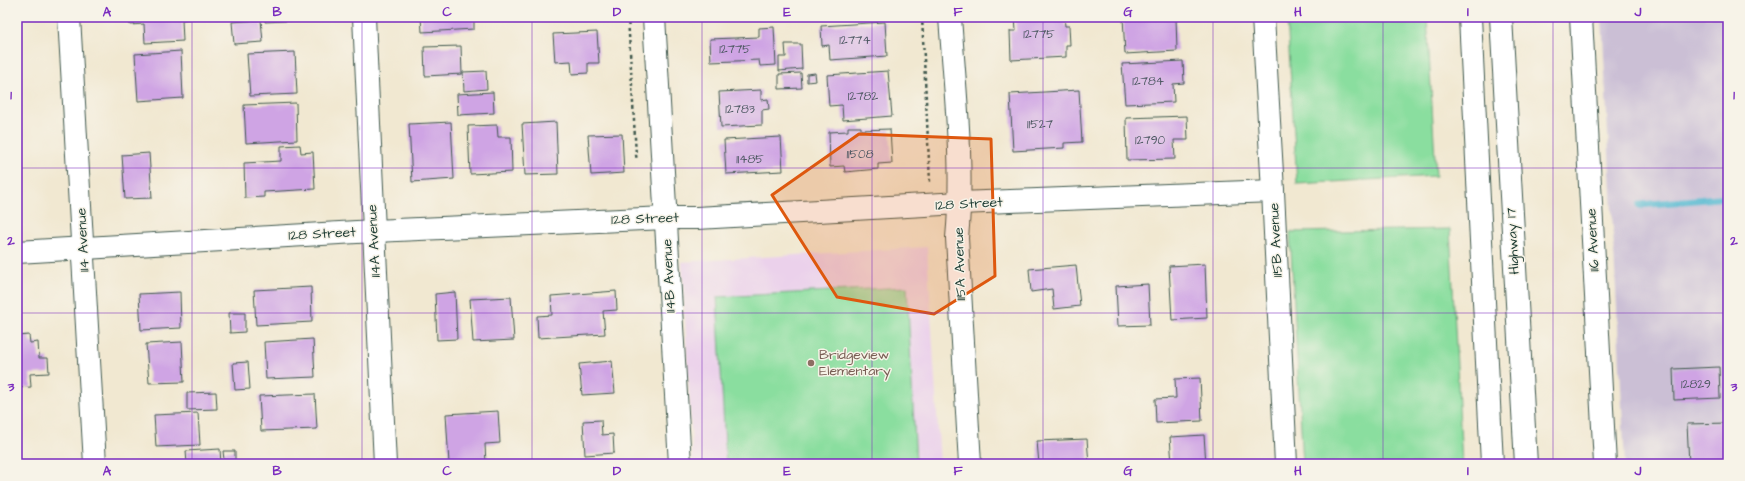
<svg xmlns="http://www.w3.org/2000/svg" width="1745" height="481" font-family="'Architects Daughter',sans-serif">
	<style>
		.built { fill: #ebd1eb }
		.industrial { fill: #cbbfd5 }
		.green { fill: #8ade9f; stroke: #548e6a }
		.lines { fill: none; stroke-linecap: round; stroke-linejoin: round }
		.stream { stroke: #53b8d1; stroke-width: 7 }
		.building { fill: #cfa4e4 }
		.minor-casing { stroke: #3e574c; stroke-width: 24 }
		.tertiary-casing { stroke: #3e574c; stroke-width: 24 }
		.motorway-casing { stroke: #3e574c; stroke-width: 24 }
		.path { stroke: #3e574c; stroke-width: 2.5; stroke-dasharray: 3 3; stroke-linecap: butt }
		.minor { stroke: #fff; stroke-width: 22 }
		.tertiary { stroke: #fff; stroke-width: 22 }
		.motorway { stroke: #fff; stroke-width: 22 }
		.marked { fill: #de580e; fill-opacity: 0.2; stroke: #de580e; stroke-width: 3; stroke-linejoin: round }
		.grid { fill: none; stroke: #7b2cbf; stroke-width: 1; stroke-opacity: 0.55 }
		.education-dot { fill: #8d6e63; stroke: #f7f3e8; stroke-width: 1.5 }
		.labels { text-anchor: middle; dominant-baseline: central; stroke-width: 3; stroke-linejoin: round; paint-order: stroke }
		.number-label { font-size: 12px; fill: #4b5760 }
		.street-label { font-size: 14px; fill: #1f3d34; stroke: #f7f3e8 }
		.education-label { font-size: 14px; fill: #785e54; stroke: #f7f3e8; text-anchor: start }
		.neatline { fill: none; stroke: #7b2cbf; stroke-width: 1.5 }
		.grid-label { font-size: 13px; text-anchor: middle; font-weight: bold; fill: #7b2cbf }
	</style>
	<rect width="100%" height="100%" fill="#f7f3e8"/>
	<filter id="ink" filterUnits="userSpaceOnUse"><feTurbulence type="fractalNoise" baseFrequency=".025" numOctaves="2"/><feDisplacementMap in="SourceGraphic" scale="8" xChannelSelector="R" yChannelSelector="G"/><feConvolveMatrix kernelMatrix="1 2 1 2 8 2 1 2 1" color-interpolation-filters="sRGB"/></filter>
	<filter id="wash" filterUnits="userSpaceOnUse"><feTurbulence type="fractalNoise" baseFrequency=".012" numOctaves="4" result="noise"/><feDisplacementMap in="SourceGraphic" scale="16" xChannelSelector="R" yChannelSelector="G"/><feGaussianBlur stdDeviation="0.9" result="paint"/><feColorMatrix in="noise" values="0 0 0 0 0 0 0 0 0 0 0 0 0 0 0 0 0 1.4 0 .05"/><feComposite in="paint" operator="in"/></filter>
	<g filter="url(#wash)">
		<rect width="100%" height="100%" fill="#f1e8d1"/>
		<!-- built -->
		<polygon class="built" points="927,247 940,464 693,464 682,262"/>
		<!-- industrial -->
		<polygon class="industrial" points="1602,17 1728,17 1728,464 1625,464"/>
		<!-- green -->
		<g class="green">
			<polygon points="1287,17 1427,17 1436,176 1297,184"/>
			<polygon points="1450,229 1462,464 1303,464 1290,232"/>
			<polygon points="907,287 916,464 726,464 717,297"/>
		</g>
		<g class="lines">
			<!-- stream -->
			<polyline class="stream" points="1640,205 1728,197"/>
		</g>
		<g id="blocks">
			<!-- building -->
			<g class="building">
				<polygon points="129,17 191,17 191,19 182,20 183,41 145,43 144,24 130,25"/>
				<polygon points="265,17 303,17 304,20 265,22"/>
				<polygon points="421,17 474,17 474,29 422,32"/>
				<polygon points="1015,17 1064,17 1065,26 1069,26 1070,45 1066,45 1066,57 1011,60 1010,31 1016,31"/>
				<polygon points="1123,17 1176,17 1177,51 1125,54"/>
				<polygon points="261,20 263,42 234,44 232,22"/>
				<polygon points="885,22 887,56 830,60 829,45 822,46 821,26"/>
				<polygon points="774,27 776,65 760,66 759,60 711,62 710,39 759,37 759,28"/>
				<polygon points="597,32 599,63 588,63 588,73 572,74 571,61 555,62 553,34"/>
				<polygon points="785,44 801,44 802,69 779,71 779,57 786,57"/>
				<polygon points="461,46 462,74 425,76 424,47"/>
				<polygon points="181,51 183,98 138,101 135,54"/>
				<polygon points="295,52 297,94 250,96 247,54"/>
				<polygon points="1183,61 1184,83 1173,84 1174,102 1125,104 1122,64"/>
				<polygon points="486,71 487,89 464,91 463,72"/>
				<polygon points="888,71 892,116 843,120 842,105 829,106 827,75"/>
				<polygon points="801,73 802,88 779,89 779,74"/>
				<polygon points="815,73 816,81 807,82 807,74"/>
				<polygon points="761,90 761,100 768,99 769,109 762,110 762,125 721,127 719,92"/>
				<polygon points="1079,90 1082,142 1064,143 1064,148 1013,151 1010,94"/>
				<polygon points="493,92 494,113 458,115 457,94"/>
				<polygon points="296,103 297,140 246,143 244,105"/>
				<polygon points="1187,116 1188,140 1174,140 1175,159 1127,160 1126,118"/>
				<polygon points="451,122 454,179 412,182 409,124"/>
				<polygon points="556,122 558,174 525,175 522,124"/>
				<polygon points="497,125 498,137 511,137 512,172 470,174 468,126"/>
				<polygon points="848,127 861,127 861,130 890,129 892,163 878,164 878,169 845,172 844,166 830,167 829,132 848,131"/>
				<polygon points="622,134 624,173 591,175 588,135"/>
				<polygon points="781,137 783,171 726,174 724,140"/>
				<polygon points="300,145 301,153 313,152 315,189 264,192 264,197 245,198 244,163 281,161 281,146"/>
				<polygon points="149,153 152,198 125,199 122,155"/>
				<polygon points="1205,264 1207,318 1172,320 1169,266"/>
				<polygon points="1076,265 1080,306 1054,309 1052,289 1031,292 1029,269"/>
				<polygon points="1148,284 1150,325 1118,326 1116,286"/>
				<polygon points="311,287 312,322 256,325 254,290"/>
				<polygon points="616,291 617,310 603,311 605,334 538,338 537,316 552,315 551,296"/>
				<polygon points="180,292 181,328 141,330 139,294"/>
				<polygon points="455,292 457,339 437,340 435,294"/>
				<polygon points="511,297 514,340 473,342 470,299"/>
				<polygon points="229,313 245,313 245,332 230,333"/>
				<polygon points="29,335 30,343 38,342 39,358 48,358 49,373 30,374 31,387 17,388 17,336"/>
				<polygon points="313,339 315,377 266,379 264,342"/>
				<polygon points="182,342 184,382 149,383 146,344"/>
				<polygon points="612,361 615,393 582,395 579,364"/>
				<polygon points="248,362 250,389 235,390 233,363"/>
				<polygon points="1719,367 1720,398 1674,400 1673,369"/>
				<polygon points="1200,378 1202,421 1156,423 1155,399 1176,398 1175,379"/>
				<polygon points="216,392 217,409 187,410 187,393"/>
				<polygon points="315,394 317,429 261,431 259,396"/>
				<polygon points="498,411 500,443 485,444 486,464 449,464 446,414"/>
				<polygon points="198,413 200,445 156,447 154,415"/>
				<polygon points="601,420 602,435 613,434 614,453 585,455 583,421"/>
				<polygon points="1728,423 1728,464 1689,464 1687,424"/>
				<polygon points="1204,435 1206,464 1172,464 1170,437"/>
				<polygon points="1087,439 1089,464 1039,464 1037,441"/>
				<polygon points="220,449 221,464 187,464 186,451"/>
				<polygon points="223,451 235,451 235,460 224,460"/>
			</g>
		</g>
	</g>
	<g filter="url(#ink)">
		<use href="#blocks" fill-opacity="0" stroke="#3e574c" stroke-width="1"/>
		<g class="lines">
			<defs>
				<g id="minor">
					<polyline points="69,17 95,464"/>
					<polyline points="364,17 385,464"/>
					<polyline points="654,17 680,464"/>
					<path d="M950,17C955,91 964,164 957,238L970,464"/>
					<polyline points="1263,17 1273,191 1286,464"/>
					<polyline points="17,252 374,231 666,218 697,218 960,203 1273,191"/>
				</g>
				<polyline id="tertiary" points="1581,17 1605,464"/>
				<g id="motorway">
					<polyline points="1470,17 1492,464"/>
					<polyline points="1501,17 1526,464"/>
				</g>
			</defs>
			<!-- minor casing -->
			<use href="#minor" class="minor-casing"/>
			<!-- tertiary casing -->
			<use href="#tertiary" class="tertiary-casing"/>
			<!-- motorway casing -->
			<use href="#motorway" class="motorway-casing"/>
			<!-- path -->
			<g class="path">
				<polyline points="628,17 636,155 637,160"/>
				<polyline points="922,17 930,182"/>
			</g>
			<!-- minor -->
			<use href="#minor" class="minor"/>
			<!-- tertiary -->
			<use href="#tertiary" class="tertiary"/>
			<!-- motorway -->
			<use href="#motorway" class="motorway"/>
		</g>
	</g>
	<!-- marked area -->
	<path class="marked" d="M859,134L991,139L995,276L934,314L837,297L772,195Z"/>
	<!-- grid -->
	<path class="grid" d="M192,17V464M362,17V464M532,17V464M702,17V464M872,17V464M1043,17V464M1213,17V464M1383,17V464M1553,17V464M17,168H1728M17,313H1728"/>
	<!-- markers -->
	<circle class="education-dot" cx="811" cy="363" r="4"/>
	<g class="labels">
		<!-- number labels -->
		<g class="number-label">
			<text x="1039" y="34">12775</text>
			<text x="855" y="40">12774</text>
			<text x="735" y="49">12775</text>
			<text x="1148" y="81">12784</text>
			<text x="863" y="96">12782</text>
			<text x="740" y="109">12783</text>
			<text x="1040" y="124">11527</text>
			<text x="1150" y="140">12790</text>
			<text x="860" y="154">11508</text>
			<text x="750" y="159">11485</text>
			<text x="1696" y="384">12829</text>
		</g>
		<!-- street labels -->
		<g class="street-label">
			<text transform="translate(969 204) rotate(-3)">128 Street</text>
			<text transform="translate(645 219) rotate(-2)">128 Street</text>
			<text transform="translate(322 234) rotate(-3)">128 Street</text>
			<text transform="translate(83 240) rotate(-93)">114 Avenue</text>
			<text transform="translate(1276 240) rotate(-93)">115B Avenue</text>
			<text transform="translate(1593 240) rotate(-93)">116 Avenue</text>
			<text transform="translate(374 241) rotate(-93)">114A Avenue</text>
			<text transform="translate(1513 241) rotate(-93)">Highway 17</text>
			<text transform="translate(960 264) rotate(-92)">115A Avenue</text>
			<text transform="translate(669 276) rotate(-93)">114B Avenue</text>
		</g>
		<!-- education labels -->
		<g class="education-label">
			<text x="819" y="355">Bridgeview<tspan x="819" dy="16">Elementary</tspan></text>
		</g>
	</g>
	<!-- margin -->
	<rect width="1745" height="481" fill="none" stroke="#f7f3e8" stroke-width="44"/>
	<rect x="22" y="22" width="1701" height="437" class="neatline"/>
	<g class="grid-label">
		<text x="107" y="16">A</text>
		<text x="277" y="16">B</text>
		<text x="447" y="16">C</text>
		<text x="617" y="16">D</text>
		<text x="787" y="16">E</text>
		<text x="958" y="16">F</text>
		<text x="1128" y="16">G</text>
		<text x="1298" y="16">H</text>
		<text x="1468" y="16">I</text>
		<text x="1638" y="16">J</text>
		<text x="11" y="99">1</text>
		<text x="1734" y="99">1</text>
		<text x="11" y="245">2</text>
		<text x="1734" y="245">2</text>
		<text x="11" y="391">3</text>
		<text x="1734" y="391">3</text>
		<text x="107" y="475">A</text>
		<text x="277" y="475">B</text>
		<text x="447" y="475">C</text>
		<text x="617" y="475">D</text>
		<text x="787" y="475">E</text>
		<text x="958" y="475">F</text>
		<text x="1128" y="475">G</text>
		<text x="1298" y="475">H</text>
		<text x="1468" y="475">I</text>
		<text x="1638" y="475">J</text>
	</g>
</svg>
